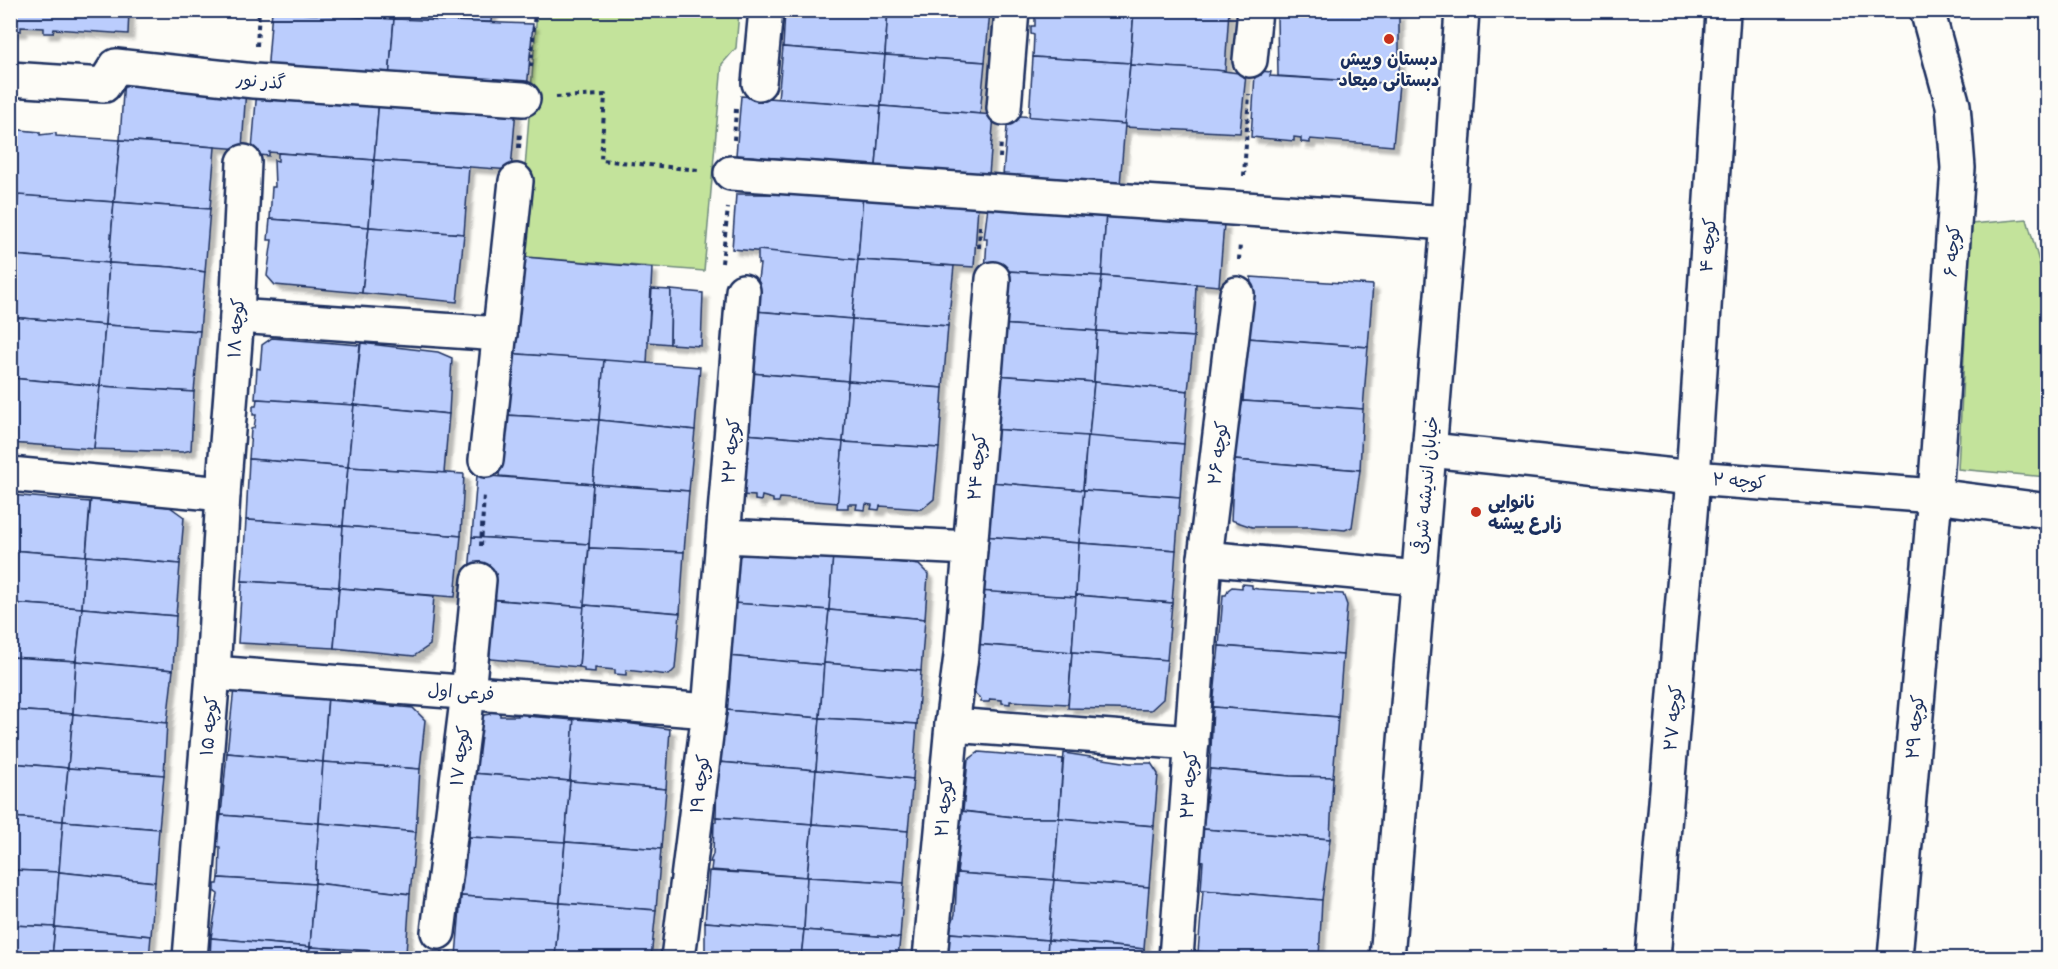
<svg xmlns="http://www.w3.org/2000/svg" width="2058" height="969" font-family="Sriracha,'Playpen Sans Arabic',sans-serif">
	<style>
		.green { fill: #c3e39b; stroke: #6f897c; stroke-width: 1.5 }
		.building { fill: #bbcdfd; stroke: #1b2f5e; stroke-width: 1.5; filter: url(#shadow) }
		.lines { fill: none; stroke-linecap: round; stroke-linejoin: round }
		.minor-casing { stroke: #1b2f5e; stroke-width: 38 }
		.tertiary-casing { stroke: #1b2f5e; stroke-width: 38 }
		.path { stroke: #1b2f5e; stroke-width: 4; stroke-dasharray: 4.5 4.5; stroke-linecap: butt }
		.minor { stroke: #fdfcf7; stroke-width: 33 }
		.tertiary { stroke: #fdfcf7; stroke-width: 33 }
		.poi-dot { fill: #c8321e; stroke: #fdfcf7; stroke-width: 2 }
		.labels { text-anchor: middle; dominant-baseline: central; stroke-width: 4.5; stroke-linejoin: round; paint-order: stroke }
		.poi-label { font-size: 18px; font-weight: bold; fill: #1b2f5e; stroke: #fdfcf7 }
		.street-label { font-size: 18px; fill: #1b2f5e; stroke: #fdfcf7 }
	</style>
	<defs>
		<filter id="shadow"><feDropShadow dx="5.5" dy="5.5" stdDeviation="1.5" flood-color="#0004"/></filter>
	</defs>
	<rect width="100%" height="100%" fill="#fdfcf7"/>
	<filter id="ink" filterUnits="userSpaceOnUse"><feTurbulence type="fractalNoise" baseFrequency=".0167" numOctaves="2"/><feDisplacementMap in="SourceGraphic" scale="12" xChannelSelector="R" yChannelSelector="G"/><feConvolveMatrix kernelMatrix="1 2 1 2 8 2 1 2 1" color-interpolation-filters="sRGB"/></filter>
	<g filter="url(#ink)">
		<!-- green -->
		<g class="green">
			<polygon points="537,11 739,11 736,48 722,64 704,271 513,256 525,169"/>
			<polygon points="2027,219 2047,290 2047,477 1958,469 1971,224"/>
		</g>
		<!-- building -->
		<g class="building">
			<polygon points="10,10 129,10 128,34 54,29 53,33 44,33 44,28 21,27 21,31 13,31 12,26 10,26"/>
			<polygon points="272,10 300,10 299,13 394,19 389,79 267,74"/>
			<polygon points="300,10 395,10 394,19 299,13"/>
			<polygon points="395,10 492,10 491,22 394,19"/>
			<polygon points="785,10 888,10 885,55 783,47"/>
			<polygon points="888,10 990,12 985,62 885,55"/>
			<polygon points="1033,10 1134,10 1130,63 1033,57 1034,35 1031,34 1031,26 1035,26 1035,16 1032,15"/>
			<polygon points="1134,10 1229,10 1225,71 1130,65"/>
			<polygon points="1291,12 1399,15 1399,84 1278,76 1277,16"/>
			<polygon points="394,19 533,24 527,89 389,79"/>
			<polygon points="783,47 885,55 881,106 778,99"/>
			<polygon points="885,55 985,62 980,114 881,106"/>
			<polygon points="1033,57 1130,63 1125,124 1029,118"/>
			<polygon points="1130,65 1216,70 1246,74 1240,133 1124,127"/>
			<polygon points="1261,71 1271,72 1270,76 1399,84 1393,146 1310,139 1310,143 1301,142 1301,138 1294,137 1294,141 1251,137 1255,74 1261,75"/>
			<polygon points="124,77 246,88 242,149 120,140"/>
			<polygon points="257,89 379,99 374,160 269,152 269,156 260,155 259,151 252,150"/>
			<polygon points="741,96 881,106 876,166 736,155"/>
			<polygon points="379,99 516,108 511,170 374,160"/>
			<polygon points="881,106 994,115 989,175 876,166"/>
			<polygon points="1008,115 1125,124 1120,185 1003,175"/>
			<polygon points="11,129 40,132 40,135 56,133 56,136 120,140 114,202 10,195"/>
			<polygon points="120,140 215,147 210,209 114,202"/>
			<polygon points="278,153 374,160 369,227 270,219 272,187 275,187 274,160 278,161"/>
			<polygon points="374,160 469,167 464,234 369,227"/>
			<polygon points="736,194 811,194 863,198 858,260 732,249"/>
			<polygon points="863,194 978,205 974,267 858,260"/>
			<polygon points="18,195 114,202 109,263 13,255"/>
			<polygon points="114,202 210,209 205,272 172,267 109,263"/>
			<polygon points="988,206 1106,213 1102,276 1005,271 985,272 987,239 984,239"/>
			<polygon points="1106,213 1224,224 1219,286 1102,276"/>
			<polygon points="270,219 369,227 362,293 275,285 267,276 272,240 268,240"/>
			<polygon points="369,227 464,234 457,302 362,293"/>
			<polygon points="758,250 858,260 852,319 754,311 760,264 758,264"/>
			<polygon points="13,255 109,263 105,325 10,317"/>
			<polygon points="513,256 652,268 647,364 504,353"/>
			<polygon points="858,260 954,266 948,326 852,319"/>
			<polygon points="109,263 172,267 205,272 200,331 105,325"/>
			<polygon points="1005,271 1102,276 1097,331 999,324"/>
			<polygon points="1102,276 1196,284 1194,337 1097,331"/>
			<polygon points="1251,277 1373,285 1368,347 1247,338"/>
			<polygon points="652,289 671,290 670,344 648,342"/>
			<polygon points="671,290 703,293 701,346 670,344"/>
			<polygon points="754,311 852,319 848,381 750,373"/>
			<polygon points="10,317 105,325 100,386 10,378"/>
			<polygon points="852,319 948,326 943,388 848,381"/>
			<polygon points="999,324 1097,331 1094,382 995,375"/>
			<polygon points="105,325 200,331 194,392 100,386"/>
			<polygon points="1097,331 1194,337 1188,391 1094,382"/>
			<polygon points="272,338 360,345 354,405 255,399 257,368 260,369 262,345"/>
			<polygon points="1247,338 1368,347 1363,409 1243,401"/>
			<polygon points="361,343 438,352 452,358 449,414 354,405"/>
			<polygon points="504,353 604,360 599,420 504,415"/>
			<polygon points="604,360 700,367 695,430 599,420"/>
			<polygon points="750,373 848,381 843,442 744,434"/>
			<polygon points="995,375 1094,382 1089,437 991,429"/>
			<polygon points="10,378 100,386 94,449 10,443"/>
			<polygon points="848,381 943,388 939,448 843,442"/>
			<polygon points="1094,382 1188,391 1184,444 1089,437"/>
			<polygon points="100,386 194,392 191,450 183,452 94,449"/>
			<polygon points="257,399 354,405 348,467 249,459 251,429 254,428 256,415 253,415 253,406 256,406"/>
			<polygon points="1243,401 1363,409 1360,470 1234,460 1238,407 1241,407"/>
			<polygon points="354,405 449,414 444,473 348,467"/>
			<polygon points="504,415 599,420 593,484 499,476"/>
			<polygon points="599,420 695,430 689,491 593,484"/>
			<polygon points="991,429 1087,436 1083,490 989,482"/>
			<polygon points="744,434 843,442 838,503 780,498 779,502 773,502 773,499 762,496 761,501 755,500 755,496 742,495"/>
			<polygon points="1087,436 1184,444 1180,497 1083,490"/>
			<polygon points="843,442 939,448 934,499 922,509 880,506 879,510 871,509 872,505 866,504 865,510 856,509 857,504 848,504 848,508 837,508"/>
			<polygon points="249,459 348,467 343,526 246,520"/>
			<polygon points="1234,460 1360,470 1352,527 1345,530 1312,527 1252,527 1231,520"/>
			<polygon points="348,467 464,474 461,536 343,526"/>
			<polygon points="477,475 593,484 589,544 472,537"/>
			<polygon points="989,482 1084,490 1079,543 981,536"/>
			<polygon points="593,484 689,491 684,552 589,548"/>
			<polygon points="1084,490 1180,497 1176,550 1079,543"/>
			<polygon points="10,495 90,502 86,556 10,550"/>
			<polygon points="91,498 170,507 184,517 180,564 86,556"/>
			<polygon points="246,520 343,526 339,587 242,581"/>
			<polygon points="343,526 461,536 455,597 339,588"/>
			<polygon points="981,536 1079,543 1076,597 980,592"/>
			<polygon points="472,537 589,544 584,607 467,597"/>
			<polygon points="1079,543 1176,550 1172,603 1076,595"/>
			<polygon points="589,548 684,552 680,613 584,605"/>
			<polygon points="10,550 86,556 82,608 10,603"/>
			<polygon points="746,551 833,558 829,610 730,603 737,559"/>
			<polygon points="833,554 919,565 928,574 925,619 829,610"/>
			<polygon points="86,556 180,564 176,616 82,608"/>
			<polygon points="242,581 339,587 334,648 238,643"/>
			<polygon points="1242,584 1252,585 1252,588 1258,589 1343,594 1347,605 1343,655 1219,646 1223,595 1226,595 1228,590 1232,587 1242,588"/>
			<polygon points="339,588 434,596 430,645 414,656 334,648"/>
			<polygon points="977,591 1076,597 1072,652 973,644"/>
			<polygon points="1076,595 1172,603 1167,660 1072,652"/>
			<polygon points="485,599 584,607 579,667 491,659 485,653"/>
			<polygon points="10,603 82,608 76,661 10,657"/>
			<polygon points="733,603 829,610 824,665 727,656"/>
			<polygon points="584,605 680,613 675,669 669,675 626,670 626,675 615,674 615,670 595,668 595,672 584,671 584,668 579,667"/>
			<polygon points="82,608 176,616 173,670 76,661"/>
			<polygon points="829,610 925,619 921,671 824,663"/>
			<polygon points="973,644 1072,652 1068,704 1010,701 1010,704 1002,703 1002,700 990,699 989,702 981,702 981,699 969,688"/>
			<polygon points="1219,646 1343,655 1338,717 1213,707"/>
			<polygon points="1072,652 1167,660 1163,699 1151,710 1068,708"/>
			<polygon points="727,656 824,665 820,718 725,710"/>
			<polygon points="10,657 76,661 73,714 10,710"/>
			<polygon points="76,661 173,670 167,723 73,714"/>
			<polygon points="824,663 921,671 917,724 820,718"/>
			<polygon points="234,688 328,697 323,762 227,753"/>
			<polygon points="328,697 360,700 360,703 413,708 425,720 420,769 323,762"/>
			<polygon points="1213,707 1338,717 1333,777 1290,776 1210,769"/>
			<polygon points="10,710 73,714 68,768 10,763"/>
			<polygon points="725,710 820,718 816,770 718,762"/>
			<polygon points="491,711 500,711 500,716 518,716 517,713 527,713 527,716 574,720 570,781 471,773 480,719 484,715 490,714"/>
			<polygon points="73,714 167,723 164,775 68,768"/>
			<polygon points="574,716 670,729 666,789 570,781"/>
			<polygon points="820,718 917,724 913,779 816,770"/>
			<polygon points="979,752 1063,759 1059,818 1022,818 963,811 968,760"/>
			<polygon points="227,753 323,762 319,823 221,815"/>
			<polygon points="1064,753 1130,763 1151,763 1158,774 1154,826 1059,818"/>
			<polygon points="323,762 420,769 416,832 319,823"/>
			<polygon points="718,762 816,770 812,824 716,817 717,770 720,770"/>
			<polygon points="10,763 68,768 63,821 10,817"/>
			<polygon points="68,768 164,775 159,829 63,821"/>
			<polygon points="1210,769 1290,776 1333,777 1330,839 1203,829"/>
			<polygon points="816,770 913,779 908,831 812,824"/>
			<polygon points="471,773 570,781 565,842 469,837 471,805 467,805"/>
			<polygon points="570,781 666,789 661,849 565,842"/>
			<polygon points="960,811 1022,818 1059,818 1054,880 957,873 958,866 954,866 955,857 958,857"/>
			<polygon points="221,815 319,823 315,884 219,878 220,847 216,846"/>
			<polygon points="10,817 63,821 59,872 10,870"/>
			<polygon points="716,817 812,824 807,877 711,870 712,862 710,862 713,854 714,822 716,822"/>
			<polygon points="1059,818 1154,826 1149,887 1054,880"/>
			<polygon points="63,821 159,829 155,882 59,872"/>
			<polygon points="319,823 416,832 410,894 315,883"/>
			<polygon points="812,824 908,831 904,883 807,877"/>
			<polygon points="1203,829 1330,839 1322,900 1201,890 1203,861 1200,860"/>
			<polygon points="469,837 565,842 560,903 461,896"/>
			<polygon points="565,842 661,849 656,910 560,903"/>
			<polygon points="10,870 59,872 55,927 10,925"/>
			<polygon points="709,871 807,877 804,930 705,922"/>
			<polygon points="59,872 155,882 151,936 55,927"/>
			<polygon points="957,873 1054,880 1048,940 949,933 955,914"/>
			<polygon points="807,877 904,883 900,938 804,930"/>
			<polygon points="219,878 315,884 310,947 211,938 218,894 215,892 215,884 218,884"/>
			<polygon points="1054,880 1149,887 1144,949 1048,940"/>
			<polygon points="315,883 410,894 406,954 310,947"/>
			<polygon points="1203,890 1322,900 1319,958 1289,958 1198,952"/>
			<polygon points="461,896 560,903 555,958 483,958 456,956"/>
			<polygon points="560,903 656,910 651,958 555,958"/>
			<polygon points="705,922 804,930 801,958 702,958 703,951 705,952"/>
			<polygon points="10,925 55,927 52,958 10,958"/>
			<polygon points="55,927 151,936 149,958 52,958"/>
			<polygon points="804,930 900,938 898,958 801,958"/>
			<polygon points="949,933 1048,940 1047,958 949,958"/>
			<polygon points="211,938 310,947 309,958 210,958"/>
			<polygon points="1048,940 1144,949 1143,958 1047,958"/>
			<polygon points="310,947 377,951 427,956 427,958 309,958"/>
			<polygon points="1194,951 1275,957 1289,958 1194,958"/>
			<polygon points="441,952 451,952 451,956 483,958 438,958"/>
		</g>
		<g class="lines">
			<defs>
				<g id="minor">
					<polyline points="1250,60 1255,10"/>
					<polyline points="10,79 104,85 116,66 254,81 523,99"/>
					<polyline points="759,83 766,10"/>
					<polyline points="1004,108 1012,10"/>
					<path d="M731,173C970,189 1209,208 1448,223"/>
					<polyline points="237,316 500,334"/>
					<polyline points="1430,450 1693,478 1935,496 2041,510 2048,513"/>
					<polyline points="486,460 516,181"/>
					<polyline points="10,474 223,494"/>
					<polyline points="724,536 970,548"/>
					<polyline points="1205,558 1418,578"/>
					<polyline points="213,673 709,711"/>
					<polyline points="952,725 1192,743"/>
					<polyline points="438,932 468,693 479,580"/>
					<polyline points="190,958 213,673 223,494 237,316 244,162"/>
					<polyline points="678,958 709,711 743,291"/>
					<polyline points="930,958 952,725 961,656 993,279"/>
					<polyline points="1176,958 1205,558 1237,294"/>
					<polyline points="1653,958 1693,478 1723,13"/>
					<polyline points="1895,958 1935,496 1958,168 1953,105 1927,10"/>
				</g>
				<polyline id="tertiary" points="1387,958 1448,223 1462,10"/>
			</defs>
			<!-- minor casing -->
			<use href="#minor" class="minor-casing"/>
			<!-- tertiary casing -->
			<use href="#tertiary" class="tertiary-casing"/>
			<!-- path -->
			<g class="path">
				<polyline points="257,46 259,10"/>
				<polyline points="531,67 535,10"/>
				<polyline points="556,97 605,95 601,160 698,170"/>
				<polyline points="734,140 736,109"/>
				<polyline points="519,148 520,132"/>
				<polyline points="1000,158 1001,141"/>
				<polyline points="1244,176 1249,94"/>
				<polyline points="979,248 980,226"/>
				<polyline points="1239,260 1240,243"/>
				<polyline points="722,263 728,208"/>
				<polyline points="481,546 484,494"/>
			</g>
			<!-- minor -->
			<use href="#minor" class="minor"/>
			<!-- tertiary -->
			<use href="#tertiary" class="tertiary"/>
		</g>
	</g>
	<!-- markers -->
	<g class="poi-dot">
		<circle cx="1389" cy="39" r="6"/>
		<circle cx="1476" cy="512" r="6"/>
	</g>
	<g class="labels">
		<!-- poi labels -->
		<g class="poi-label">
			<text x="1389" y="59">دبستان وپیش<tspan x="1389" dy="21">دبستانی میعاد</tspan></text>
			<text x="1488" y="502" text-anchor="start">نانوایی<tspan x="1488" dy="21">زارع پیشه</tspan></text>
		</g>
		<!-- street labels -->
		<g class="street-label">
			<text transform="translate(261 81) rotate(5)">گذر نور</text>
			<text transform="translate(1708 245) rotate(-86)">کوچه ۴</text>
			<text transform="translate(1952 251) rotate(-86)">کوچه ۶</text>
			<text transform="translate(236 328) rotate(-86)">کوچه ۱۸</text>
			<text transform="translate(731 451) rotate(-85)">کوچه ۲۲</text>
			<text transform="translate(1218 453) rotate(-83)">کوچه ۲۶</text>
			<text transform="translate(977 467) rotate(-85)">کوچه ۲۴</text>
			<text transform="translate(1739 481) rotate(4)">کوچه ۲</text>
			<text transform="translate(1426 485) rotate(-85)">خیابان اندیشه شرقی</text>
			<text transform="translate(461 692) rotate(4)">فرعی اول</text>
			<text transform="translate(1673 718) rotate(-85)">کوچه ۲۷</text>
			<text transform="translate(209 726) rotate(-85)">کوچه ۱۵</text>
			<text transform="translate(1915 727) rotate(-85)">کوچه ۲۹</text>
			<text transform="translate(460 756) rotate(-83)">کوچه ۱۷</text>
			<text transform="translate(700 784) rotate(-83)">کوچه ۱۹</text>
			<text transform="translate(1189 785) rotate(-86)">کوچه ۲۳</text>
			<text transform="translate(944 807) rotate(-85)">کوچه ۲۱</text>
		</g>
	</g>
	<!-- margin -->
	<rect width="2058" height="969" fill="none" stroke="#fdfcf7" stroke-width="36"/>
	<rect x="18" y="18" width="2022" height="933" fill="none" stroke="#1b2f5e" stroke-width="2" filter="url(#ink)"/>
</svg>
